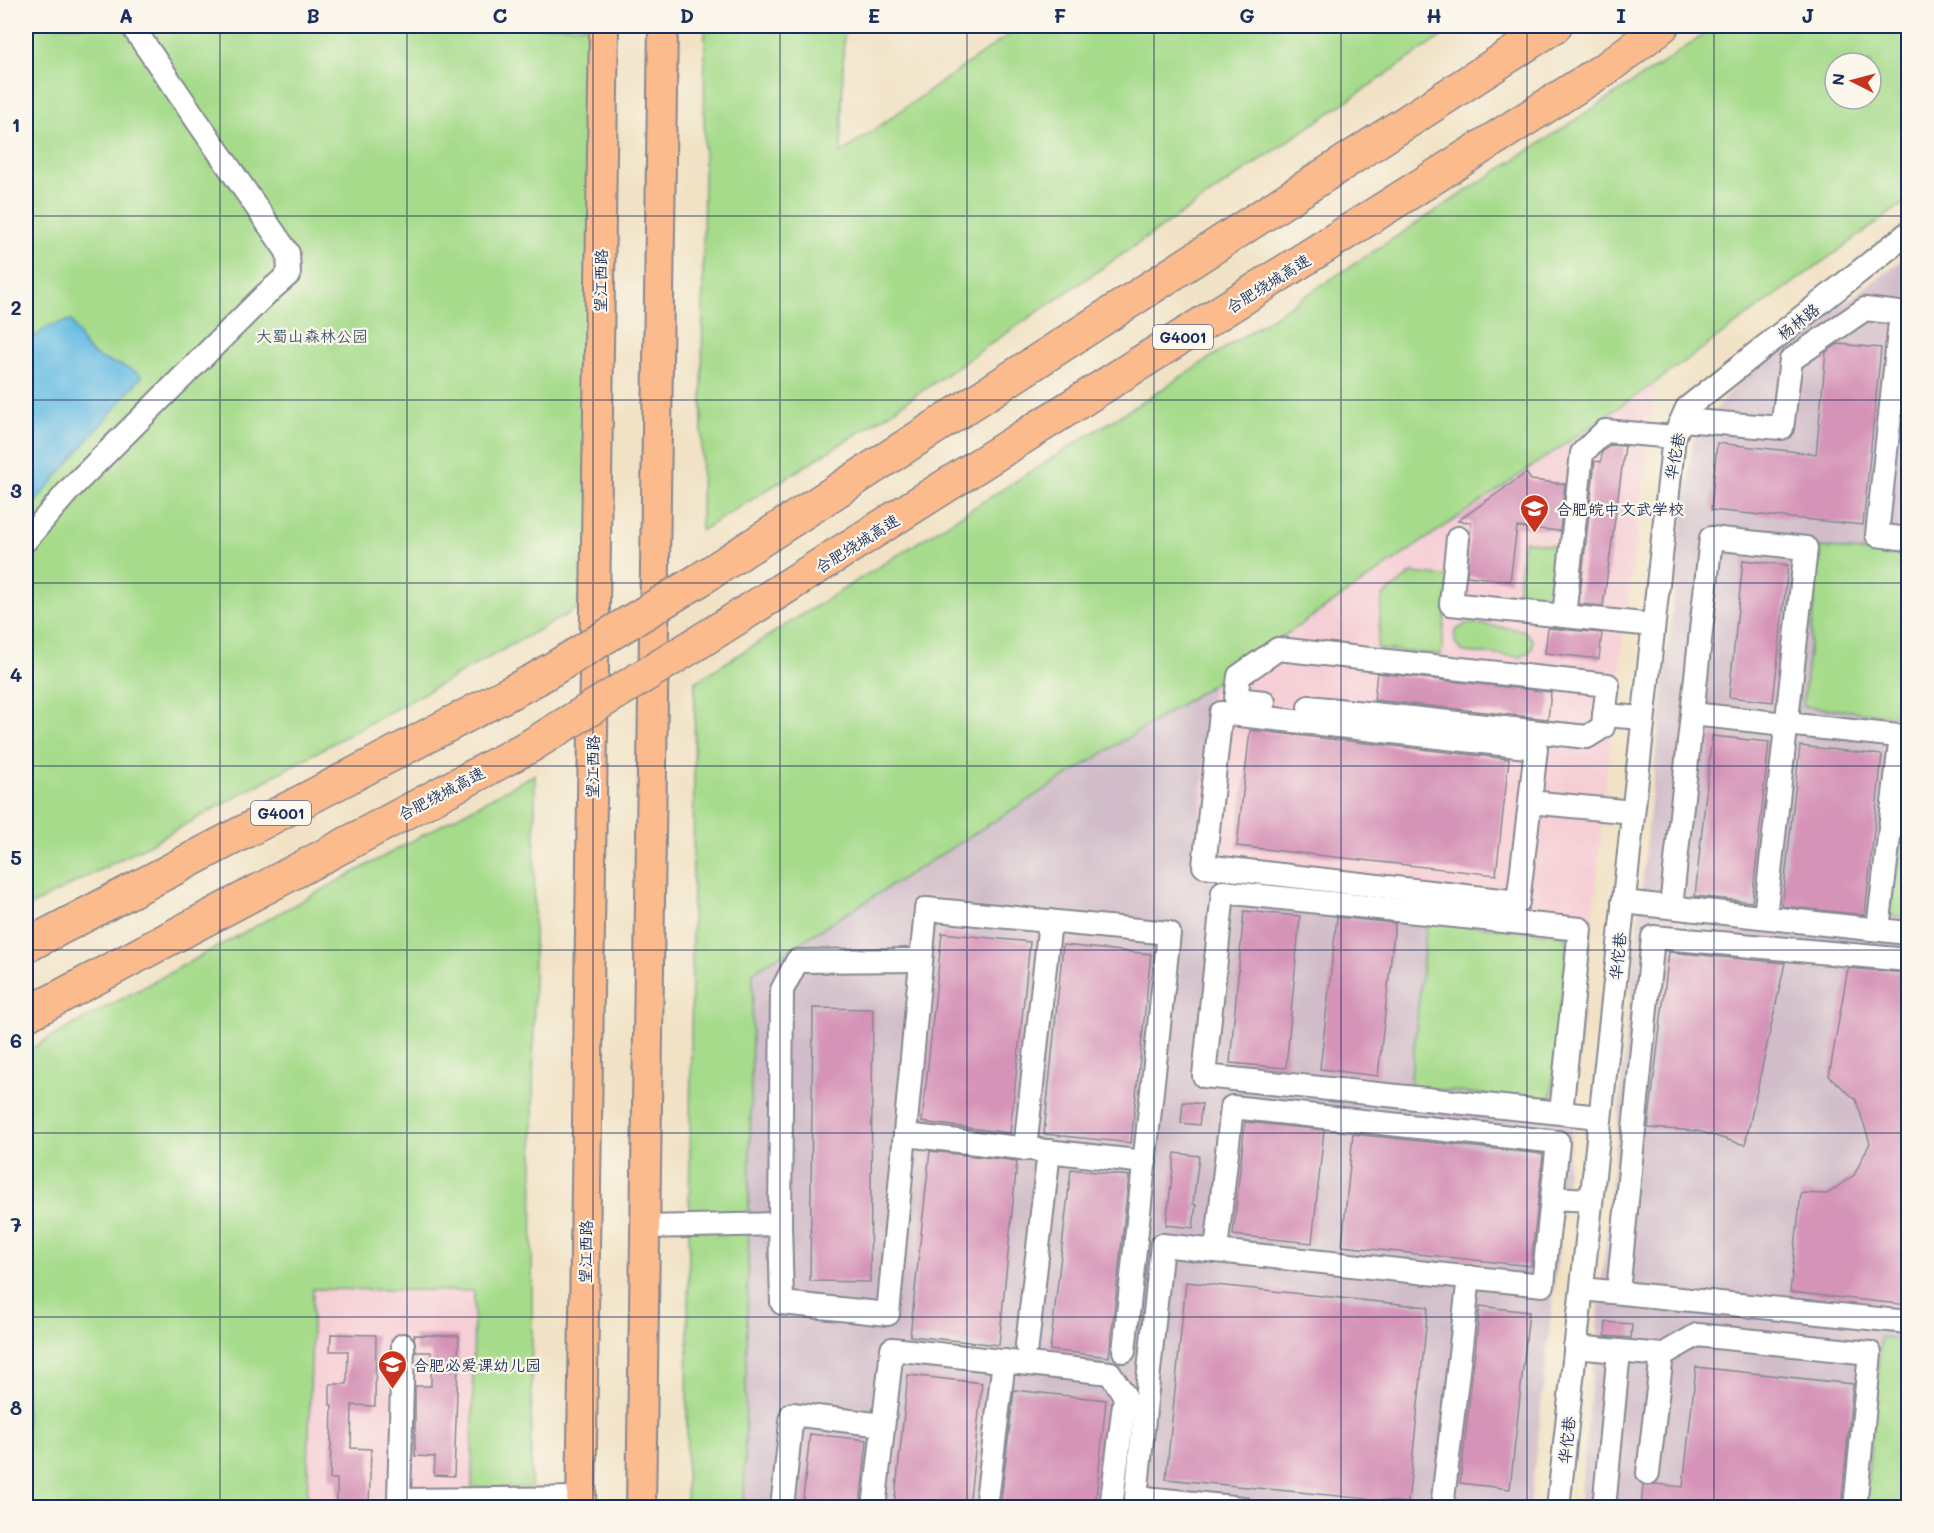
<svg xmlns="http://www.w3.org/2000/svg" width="1934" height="1533" font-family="Mali,'LXGW WenKai TC',sans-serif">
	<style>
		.built { fill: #f6cfd6 }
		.industrial { fill: #d1bdc9 }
		.green { fill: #a6db8b; stroke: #608574; stroke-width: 1.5; fill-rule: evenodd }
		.water { fill: #66bce3; stroke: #4076a0; stroke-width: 1.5 }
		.building { fill: #d593b7 }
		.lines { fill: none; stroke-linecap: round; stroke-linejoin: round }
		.minor-casing { stroke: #868892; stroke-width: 26 }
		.major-casing { stroke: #868892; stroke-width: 32 }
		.highway-casing { stroke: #868892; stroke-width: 36 }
		.minor { stroke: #fff; stroke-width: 22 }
		.major { stroke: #fbbb8d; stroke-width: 28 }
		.highway { stroke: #fbbb8d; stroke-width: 33 }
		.highway-bridge-casing { stroke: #868892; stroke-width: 36; stroke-linecap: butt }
		.highway-bridge { stroke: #fbbb8d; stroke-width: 33 }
		.grid { fill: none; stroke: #1b2f5e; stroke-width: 1.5; stroke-opacity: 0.55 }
		.labels { text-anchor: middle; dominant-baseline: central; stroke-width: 4.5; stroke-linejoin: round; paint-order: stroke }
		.shield { fill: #fbf7ec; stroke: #5e6b89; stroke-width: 1.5 }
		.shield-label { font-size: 15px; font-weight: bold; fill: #1b2f5e }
		.street-label { font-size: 16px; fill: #1b2f5e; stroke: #fbf7ec }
		.park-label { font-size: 16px; fill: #3e5a69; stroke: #fbf7ec }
		.poi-label { font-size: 16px; fill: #1b2f5e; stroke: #fbf7ec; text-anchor: start }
		.neatline { fill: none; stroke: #1b2f5e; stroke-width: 2 }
		.grid-label { font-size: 20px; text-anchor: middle; font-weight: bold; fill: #1b2f5e }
	</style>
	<rect width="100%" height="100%" fill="#fbf7ec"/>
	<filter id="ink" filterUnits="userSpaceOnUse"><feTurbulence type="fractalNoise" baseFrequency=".0167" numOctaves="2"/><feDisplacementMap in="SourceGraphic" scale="12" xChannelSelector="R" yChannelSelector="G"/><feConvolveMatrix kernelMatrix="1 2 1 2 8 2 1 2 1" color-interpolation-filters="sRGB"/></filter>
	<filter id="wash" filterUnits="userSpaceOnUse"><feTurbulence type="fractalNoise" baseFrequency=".008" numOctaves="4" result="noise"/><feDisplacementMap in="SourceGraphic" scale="24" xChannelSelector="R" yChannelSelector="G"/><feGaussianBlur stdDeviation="1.35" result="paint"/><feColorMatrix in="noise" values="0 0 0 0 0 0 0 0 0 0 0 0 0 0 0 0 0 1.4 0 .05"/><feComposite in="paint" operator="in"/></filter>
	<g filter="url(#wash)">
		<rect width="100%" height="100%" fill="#f1e2c5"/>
		<!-- built -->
		<g class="built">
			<polygon points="1656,382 1610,743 1593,916 1194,876 1212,685"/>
			<polygon points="313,1289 475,1291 472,1507 307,1508"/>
		</g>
		<!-- industrial -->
		<g class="industrial">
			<polygon points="1908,256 1908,1341 1882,1338 1865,1507 1579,1508 1638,918 1682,521 1694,435 1743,378"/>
			<polygon points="1212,685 1194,876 1593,916 1572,1128 1530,1507 744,1508 753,972"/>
		</g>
		<!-- green -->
		<g class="green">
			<polygon points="26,26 604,26 595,599 150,844 26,908"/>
			<polygon points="705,26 844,26 841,153 1021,26 1457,26 882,418 701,531"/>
			<path d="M1716,26H1908V200L1656,382L1212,685L753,972L744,1507L686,1508L695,682L1150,397L1666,61ZM1835,63H1871V99H1835Z"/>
			<polygon points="1524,541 1566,547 1558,610 1516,605"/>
			<polygon points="1820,547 1908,556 1908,717 1803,706"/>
			<polygon points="1412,573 1449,577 1441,655 1377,649 1382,597"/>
			<path d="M1468,623L1523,630L1533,640L1532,649L1521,657L1464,652C1455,647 1454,641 1455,631Z"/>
			<polygon points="1908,764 1908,917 1890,915"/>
			<polygon points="535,774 531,1488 472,1487 474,1291 313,1289 307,1507 31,1507 26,1501 26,1051"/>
			<polygon points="1427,921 1568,936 1551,1101 1410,1087"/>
			<polygon points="1881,1337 1908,1341 1908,1507 1865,1508"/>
		</g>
		<!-- water -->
		<path class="water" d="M71,320C78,333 84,350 98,357C113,365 129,365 142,376L37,500L29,507L26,504V343L49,326Z"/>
		<g id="blocks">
			<!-- building -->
			<g class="building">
				<polygon points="1838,344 1881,348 1863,525 1711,510 1717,443 1816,454 1826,352"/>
				<polygon points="1610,445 1625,446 1603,606 1579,604 1595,461 1601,462 1602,452"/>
				<polygon points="1526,473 1531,480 1565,484 1560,531 1517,527 1510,581 1467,576 1471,522 1458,521"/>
				<polygon points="1743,560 1788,565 1773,702 1729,697"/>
				<polygon points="1548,628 1602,633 1599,659 1545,653"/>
				<polygon points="1377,673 1551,692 1548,719 1374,700"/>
				<polygon points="1250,730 1509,759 1496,875 1237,846"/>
				<polygon points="1712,736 1769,742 1752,902 1695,896"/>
				<polygon points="1800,746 1882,755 1865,915 1782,906"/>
				<polygon points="1244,911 1300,916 1286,1068 1230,1063"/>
				<polygon points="1337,917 1395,923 1378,1076 1320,1069"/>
				<polygon points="942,933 1030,942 1010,1133 922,1122"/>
				<polygon points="1063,945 1151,954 1131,1143 1044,1134"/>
				<polygon points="1669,952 1785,963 1745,1145 1698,1131 1648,1128"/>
				<polygon points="1848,968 1908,973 1908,1305 1790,1292 1801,1193 1827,1194 1854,1175 1870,1143 1856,1100 1829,1076"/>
				<polygon points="813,1008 873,1009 870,1282 810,1281"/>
				<polygon points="1183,1102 1202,1104 1199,1125 1181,1123"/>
				<polygon points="1245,1122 1324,1130 1312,1243 1233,1235"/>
				<polygon points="1353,1134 1543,1154 1531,1266 1342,1246"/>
				<polygon points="930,1151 1017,1161 999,1345 910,1336"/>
				<polygon points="1175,1153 1199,1156 1193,1204 1196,1205 1193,1228 1166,1225"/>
				<polygon points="1071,1169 1129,1176 1109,1357 1050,1350"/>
				<polygon points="1186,1282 1428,1307 1408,1503 1166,1479"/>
				<polygon points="1480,1306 1529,1312 1510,1489 1460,1483"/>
				<polygon points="1606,1322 1632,1324 1631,1338 1605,1336"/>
				<polygon points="331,1334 376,1335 375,1406 352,1405 351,1448 371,1449 369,1508 337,1508 337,1479 330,1479 332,1405 330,1405 330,1384 347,1384 348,1351 330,1351"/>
				<polygon points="414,1335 459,1336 454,1476 434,1475 435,1457 415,1456 415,1386 431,1386 431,1352 416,1352"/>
				<polygon points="1696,1367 1853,1384 1841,1508 1641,1508 1643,1485 1647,1486 1655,1484 1683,1487"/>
				<polygon points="908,1375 982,1383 969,1508 894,1508"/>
				<polygon points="1014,1390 1106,1400 1095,1508 1000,1508"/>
				<polygon points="810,1434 867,1440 860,1508 802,1508"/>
			</g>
		</g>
	</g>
	<g filter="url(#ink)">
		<use href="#blocks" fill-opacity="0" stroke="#868892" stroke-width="1.5"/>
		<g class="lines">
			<defs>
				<g id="minor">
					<polyline points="1901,313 1877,535 1908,539"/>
					<polyline points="1682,420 1782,428 1791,360 1865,309 1908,314"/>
					<polyline points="1458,538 1451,604 1564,616 1582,453 1605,431 1674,437"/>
					<polyline points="26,540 70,489 265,295 289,274 288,253 132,26"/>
					<polyline points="1564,616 1653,625"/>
					<polyline points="1264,702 1236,699 1239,676 1278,649 1608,685 1604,715 1643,718"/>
					<polyline points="1309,707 1587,737 1603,727 1604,715"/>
					<polyline points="1692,714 1711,538 1806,548 1765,917"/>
					<polyline points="1530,802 1518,902 1204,866 1221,713 1536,748 1530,802 1633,812"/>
					<polyline points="1623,902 1908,933"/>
					<polyline points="1671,907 1692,714 1908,737"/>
					<polyline points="1878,929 1901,736"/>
					<polyline points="1561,1113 1580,929 1223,892 1204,1076 1561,1113 1600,1117"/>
					<polyline points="905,1135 1145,1162"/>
					<polyline points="1025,1149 1050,921"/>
					<polyline points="1552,1198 1543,1285 1216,1251 1232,1107 1558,1142 1552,1198 1591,1200"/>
					<polyline points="780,1224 782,990 797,961 921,960"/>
					<polyline points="644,1227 780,1224 782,1303 888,1314 926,909 1169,933 1124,1351"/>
					<polyline points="1216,1251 1162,1245 1136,1497 1242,1508"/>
					<polyline points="1582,1289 1908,1322"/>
					<polyline points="1618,1292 1653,937 1908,960"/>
					<polyline points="1027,1345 1049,1151"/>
					<polyline points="1575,1347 1662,1355 1697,1335 1870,1353 1855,1508"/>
					<polyline points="1648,1473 1662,1355"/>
					<polyline points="399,1500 403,1345"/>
					<polyline points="399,1508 399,1500 581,1498"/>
					<polyline points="782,1508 792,1414 883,1425"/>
					<polyline points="874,1508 892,1349 1110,1373 1125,1396 1111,1508"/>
					<polyline points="986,1508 1004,1361"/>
					<polyline points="1442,1508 1469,1277"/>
					<polyline points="1558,1508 1674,437 1687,408 1908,233"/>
					<polyline points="1604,1508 1619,1351"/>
				</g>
				<g id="major">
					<polyline points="581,1508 604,26"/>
					<polyline points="641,1508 663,26"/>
				</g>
				<g id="highway">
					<polyline points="699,580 1555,26"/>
					<polyline points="699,642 1608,67 1662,26"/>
					<polyline points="26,946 536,679"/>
					<polyline points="26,1015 530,746"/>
				</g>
			</defs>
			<!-- minor casing -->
			<use href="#minor" class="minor-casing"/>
			<!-- major casing -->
			<use href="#major" class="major-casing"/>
			<!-- highway casing -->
			<use href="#highway" class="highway-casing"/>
			<!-- minor -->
			<use href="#minor" class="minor"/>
			<!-- major -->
			<use href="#major" class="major"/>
			<!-- highway -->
			<use href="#highway" class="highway"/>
			<defs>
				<g id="highway-bridge">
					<polyline points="536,679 699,580"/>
					<polyline points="530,746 699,642"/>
				</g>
			</defs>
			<!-- highway-bridge casing -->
			<use href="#highway-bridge" class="highway-bridge-casing"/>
			<!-- highway-bridge -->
			<use href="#highway-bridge" class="highway-bridge"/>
		</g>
	</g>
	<!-- grid -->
	<path class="grid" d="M220,26V1508M407,26V1508M593,26V1508M780,26V1508M967,26V1508M1154,26V1508M1341,26V1508M1527,26V1508M1714,26V1508M26,216H1908M26,400H1908M26,583H1908M26,766H1908M26,950H1908M26,1133H1908M26,1317H1908"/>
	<!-- icons -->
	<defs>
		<symbol id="school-pin" viewBox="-11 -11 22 30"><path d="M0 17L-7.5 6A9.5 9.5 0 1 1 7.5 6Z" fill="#c8321e" stroke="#fbf7ec"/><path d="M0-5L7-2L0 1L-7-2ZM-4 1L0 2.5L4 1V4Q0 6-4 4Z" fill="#fff"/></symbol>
	</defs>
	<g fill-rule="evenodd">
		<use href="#school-pin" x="1518" y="492" width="33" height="45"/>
		<use href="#school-pin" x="376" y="1348" width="33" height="45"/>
	</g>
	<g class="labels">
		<!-- shield labels -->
		<g class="shield">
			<rect x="1153" y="325" width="60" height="24" rx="4.5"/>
			<rect x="251" y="801" width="60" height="24" rx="4.5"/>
		</g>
		<g class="shield-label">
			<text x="1183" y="337">G4001</text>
			<text x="281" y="813">G4001</text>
		</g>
		<!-- street labels -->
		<g class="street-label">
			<text transform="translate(600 281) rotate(-89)">望江西路</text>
			<text transform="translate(1268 283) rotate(-32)">合肥绕城高速</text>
			<text transform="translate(1798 321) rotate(-38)">杨林路</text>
			<text transform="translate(1674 456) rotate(-79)">华佗巷</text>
			<text transform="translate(857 543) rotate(-32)">合肥绕城高速</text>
			<text transform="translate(592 767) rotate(-89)">望江西路</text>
			<text transform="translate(441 793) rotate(-28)">合肥绕城高速</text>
			<text transform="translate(1617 956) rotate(-84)">华佗巷</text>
			<text transform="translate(585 1252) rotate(-89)">望江西路</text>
			<text transform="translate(1566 1440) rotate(-84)">华佗巷</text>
		</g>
		<!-- park labels -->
		<g class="park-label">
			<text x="312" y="335">大蜀山森林公园</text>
		</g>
		<!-- poi labels -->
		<g class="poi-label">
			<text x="1556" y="508">合肥皖中文武学校</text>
			<text x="413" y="1364">合肥必爱课幼儿园</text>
		</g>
	</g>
	<!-- margin -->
	<rect width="1934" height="1533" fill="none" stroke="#fbf7ec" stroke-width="66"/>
	<!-- north arrow -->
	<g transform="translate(1853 81) rotate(276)"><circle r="28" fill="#fbf7ec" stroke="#a1a7b3" stroke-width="1.5"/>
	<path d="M0-4.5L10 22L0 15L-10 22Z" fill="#c8321e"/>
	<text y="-9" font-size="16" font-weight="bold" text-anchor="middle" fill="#1b2f5e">N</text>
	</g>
	<rect x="33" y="33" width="1868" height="1467" class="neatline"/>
	<g class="grid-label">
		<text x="126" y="23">A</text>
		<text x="313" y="23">B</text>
		<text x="500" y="23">C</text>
		<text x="687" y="23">D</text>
		<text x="874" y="23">E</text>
		<text x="1060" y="23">F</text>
		<text x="1247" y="23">G</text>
		<text x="1434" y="23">H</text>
		<text x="1621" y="23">I</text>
		<text x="1808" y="23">J</text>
		<text x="16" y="132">1</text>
		<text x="16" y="315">2</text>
		<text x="16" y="498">3</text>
		<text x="16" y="682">4</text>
		<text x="16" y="865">5</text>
		<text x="16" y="1048">6</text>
		<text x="16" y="1232">7</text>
		<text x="16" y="1415">8</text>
	</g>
</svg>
